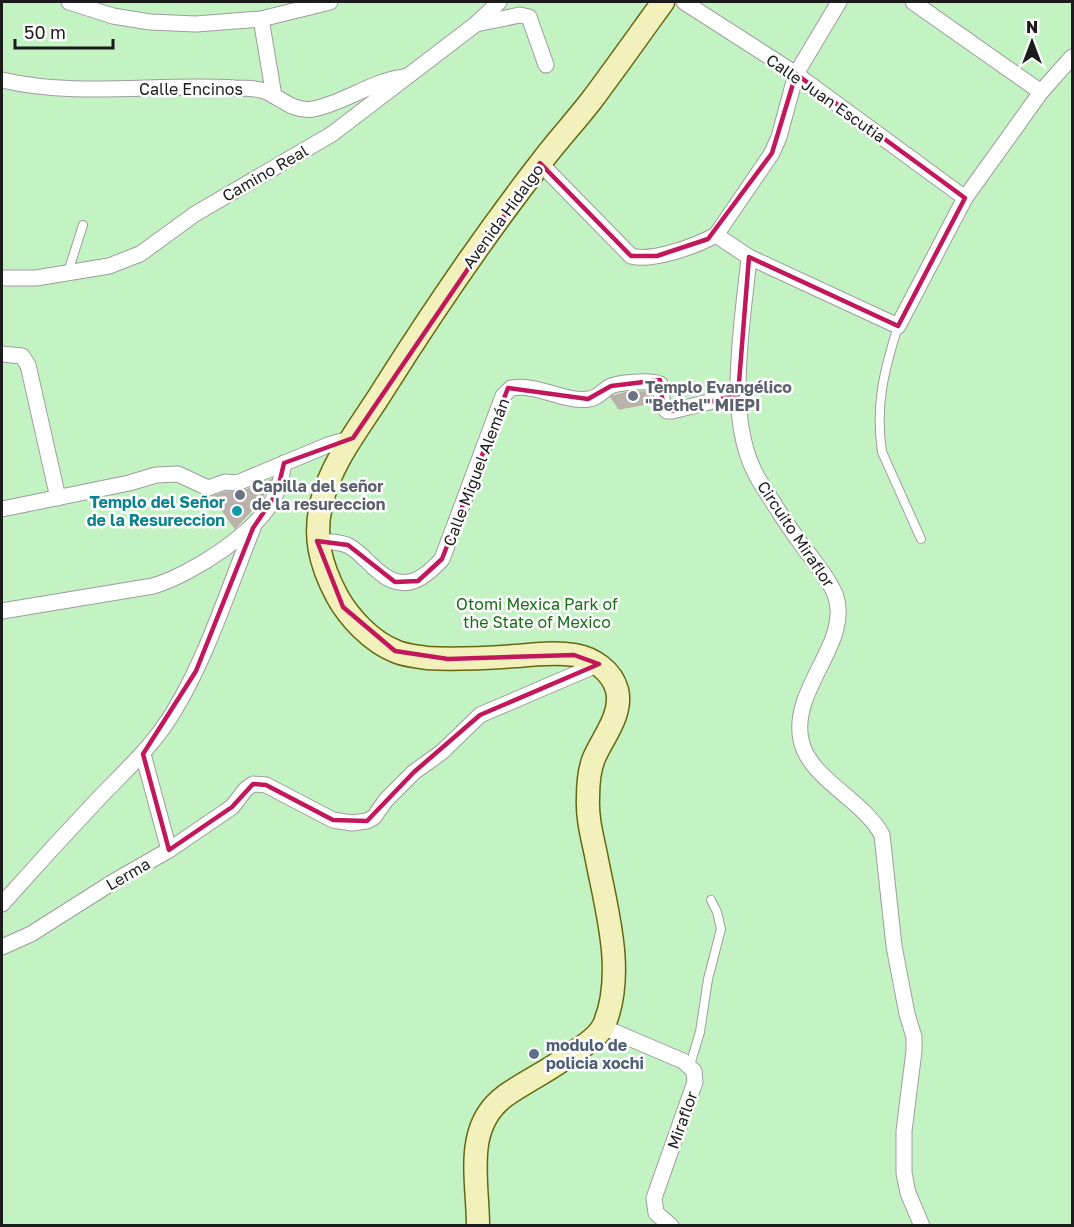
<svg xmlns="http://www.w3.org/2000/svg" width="1074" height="1227" font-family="'Golos Text',sans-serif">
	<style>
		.park { fill: #c4f3c3 }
		.building { fill: #b9b1ac; stroke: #bdaea7; stroke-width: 1.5 }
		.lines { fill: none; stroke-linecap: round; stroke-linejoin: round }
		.service-casing { stroke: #9d9d9d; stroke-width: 10 }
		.minor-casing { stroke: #9d9d9d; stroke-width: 17 }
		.secondary-casing { stroke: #666710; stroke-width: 25 }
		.service { stroke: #fff; stroke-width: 8 }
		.minor { stroke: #fff; stroke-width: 15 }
		.secondary { stroke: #f2f0bb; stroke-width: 22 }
		.marked { fill: none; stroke: #c2185b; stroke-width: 4.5; stroke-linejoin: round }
		.worship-dot { fill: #6b7280; stroke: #fff; stroke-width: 2 }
		.culture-dot { fill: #0f9aa8; stroke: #fff; stroke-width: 2 }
		.service-dot { fill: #5c6f8a; stroke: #fff; stroke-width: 2 }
		.labels { text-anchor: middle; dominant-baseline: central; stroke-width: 5; stroke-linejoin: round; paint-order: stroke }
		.street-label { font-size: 16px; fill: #1c1c1c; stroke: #fff }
		.worship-label { font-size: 16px; font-weight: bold; fill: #5b616d; stroke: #fff; text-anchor: start }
		.culture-label { font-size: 16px; font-weight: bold; fill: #0d838f; stroke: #fff; text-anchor: end }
		.park-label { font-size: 16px; fill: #176e16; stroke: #fff }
		.service-label { font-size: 16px; font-weight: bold; fill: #4e5e75; stroke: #fff; text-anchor: start }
	</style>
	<rect width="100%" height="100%" fill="#ede8e3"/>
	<!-- park -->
	<rect class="park" x="2" y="2" width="1070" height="1223"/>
	<!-- building -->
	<g class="building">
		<polygon points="628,392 651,392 652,400 648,400 645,404 619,409 611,397"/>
		<polygon points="271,480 261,500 235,528 214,499 214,496 226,492 241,492"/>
	</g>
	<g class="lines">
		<defs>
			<g id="service">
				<polyline points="68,272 83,225"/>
				<path d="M898,326C884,371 875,405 882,452L921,539"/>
				<polyline points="690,1065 700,1032 708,979 721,929 717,912 711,900"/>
			</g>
			<g id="minor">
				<polyline points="69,2 113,16 150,22 196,24 261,19 330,2"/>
				<polyline points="684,2 796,74 965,198"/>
				<polyline points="913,2 1041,92"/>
				<polyline points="261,19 274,96"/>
				<polyline points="476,24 520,15 529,17 546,65"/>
				<path d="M2,80C79,98 157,83 235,88C246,88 257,88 267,92C282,99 294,112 313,109C345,103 371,81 404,77"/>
				<path d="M540,163L631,256C652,262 696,246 716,235L749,257L898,326L965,198L1041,92L1072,57"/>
				<polyline points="716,235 772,153 779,137 796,74 839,2"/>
				<path d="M749,257C743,324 723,421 759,480C772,501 785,522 799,541C811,558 827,575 835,594C853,642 790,688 801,740C809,779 863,799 882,835L894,946L907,1014L914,1037V1051L904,1131V1173L908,1193L922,1226"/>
				<polyline points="2,278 36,278 109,266 140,254 195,214 332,134 476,24 499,2"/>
				<polyline points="2,354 22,356 28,365 58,498"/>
				<polyline points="2,509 129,483 156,475 178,474 208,488 225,482 237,483 328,445 353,438"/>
				<path d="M317,541C327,542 340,541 349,546C360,552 368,563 378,571C403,593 422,581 442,559L503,396L511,388C537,383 565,403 589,399C598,398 602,391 609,387C618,382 651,380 660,384L663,406L667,411H672L738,395"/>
				<path d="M2,611L153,586C191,575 264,529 277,491C281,482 282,472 284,463"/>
				<polyline points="169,850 232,807 246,789 253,784 266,785 333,820 352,823 367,821 374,817 386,800 414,772 442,752 480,715 599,664"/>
				<path d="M2,904C34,868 67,832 100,797C127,769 154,745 174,711C207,657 229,587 253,528"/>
				<polyline points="2,947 31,934 113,882 169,850 143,754"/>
				<polyline points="603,1027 683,1061 694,1071 695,1082 654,1198 656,1213 671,1226"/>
			</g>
			<path id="secondary" d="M478,1226C478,1180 463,1127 505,1096C525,1082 548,1071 567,1057C580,1048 597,1039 604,1025C626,973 606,908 596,855C592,836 587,818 588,798C588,786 589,770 594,758C603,737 623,714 617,690C612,671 593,658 575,655C556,652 536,654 517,656C487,658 458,660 427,658C417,656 405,656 395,651C372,642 349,618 337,596C320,564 313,536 322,501C332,460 363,423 385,387C433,311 484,236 539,165C555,143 574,123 591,101C615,69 639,35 663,2"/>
		</defs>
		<!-- service casing -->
		<use href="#service" class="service-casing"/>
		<!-- minor casing -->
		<use href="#minor" class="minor-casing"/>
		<!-- secondary casing -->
		<use href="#secondary" class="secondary-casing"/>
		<!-- service -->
		<use href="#service" class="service"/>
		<!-- minor -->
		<use href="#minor" class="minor"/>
		<!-- secondary -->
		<use href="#secondary" class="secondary"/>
	</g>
	<!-- marked area -->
	<path class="marked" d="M796,74L965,198L898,326L749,257L738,395L672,411L663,406L660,380L611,386L588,399L508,388L442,559L418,581L395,582L348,545L317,541L343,607L395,651L448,659L574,655L599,664L480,715L414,772L367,821L333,820L266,785L253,784L232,807L169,850L143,754L196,671L253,528L277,493L284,463L353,438L540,163L631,256H657L708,239L772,153Z"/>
	<!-- markers -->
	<g class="worship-dot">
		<circle cx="633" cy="396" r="6"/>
		<circle cx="240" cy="495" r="6"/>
	</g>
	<circle class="culture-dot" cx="237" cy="511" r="6"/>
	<circle class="service-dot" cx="534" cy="1054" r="6"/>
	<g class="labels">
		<!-- street labels -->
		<g class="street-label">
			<text x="191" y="89">Calle Encinos</text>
			<text transform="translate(826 98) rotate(35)">Calle Juan Escutia</text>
			<text transform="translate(265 173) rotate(-30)">Camino Real</text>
			<text transform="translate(503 216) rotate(-54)">Avenida Hidalgo</text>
			<text transform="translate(476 472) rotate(-69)">Calle Miguel Alemán</text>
			<text transform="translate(796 534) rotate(56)">Circuito Miraflor</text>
			<text transform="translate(128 874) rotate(-30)">Lerma</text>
			<text transform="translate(682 1120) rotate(-70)">Miraflor</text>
		</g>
		<!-- worship labels -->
		<g class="worship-label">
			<text x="645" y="387">Templo Evangélico<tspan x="645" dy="18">"Bethel" MIEPI</tspan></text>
			<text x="252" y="486">Capilla del señor<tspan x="252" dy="18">de la resureccion</tspan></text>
		</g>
		<!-- culture labels -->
		<g class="culture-label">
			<text x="225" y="502">Templo del Señor<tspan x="225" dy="18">de la Resureccion</tspan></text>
		</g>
		<!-- park labels -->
		<g class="park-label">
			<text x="537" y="604">Otomi Mexica Park of<tspan x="537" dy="18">the State of Mexico</tspan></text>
		</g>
		<!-- service labels -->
		<g class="service-label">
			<text x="546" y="1045">modulo de<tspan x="546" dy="18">policia xochi</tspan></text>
		</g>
	</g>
	<!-- border -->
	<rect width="1074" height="1227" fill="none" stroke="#1c1c1c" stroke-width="6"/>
	<!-- north arrow -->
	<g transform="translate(1032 42)" stroke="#ffffff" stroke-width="4.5" paint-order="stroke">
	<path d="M0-4.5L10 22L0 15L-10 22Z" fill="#1c1c1c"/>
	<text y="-9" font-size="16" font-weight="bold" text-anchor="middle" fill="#1c1c1c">N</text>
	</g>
	<!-- scale -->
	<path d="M15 39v9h98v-9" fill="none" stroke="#1c1c1c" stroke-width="3"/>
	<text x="24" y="39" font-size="18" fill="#1c1c1c" stroke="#ffffff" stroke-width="4.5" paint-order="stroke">50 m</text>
</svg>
